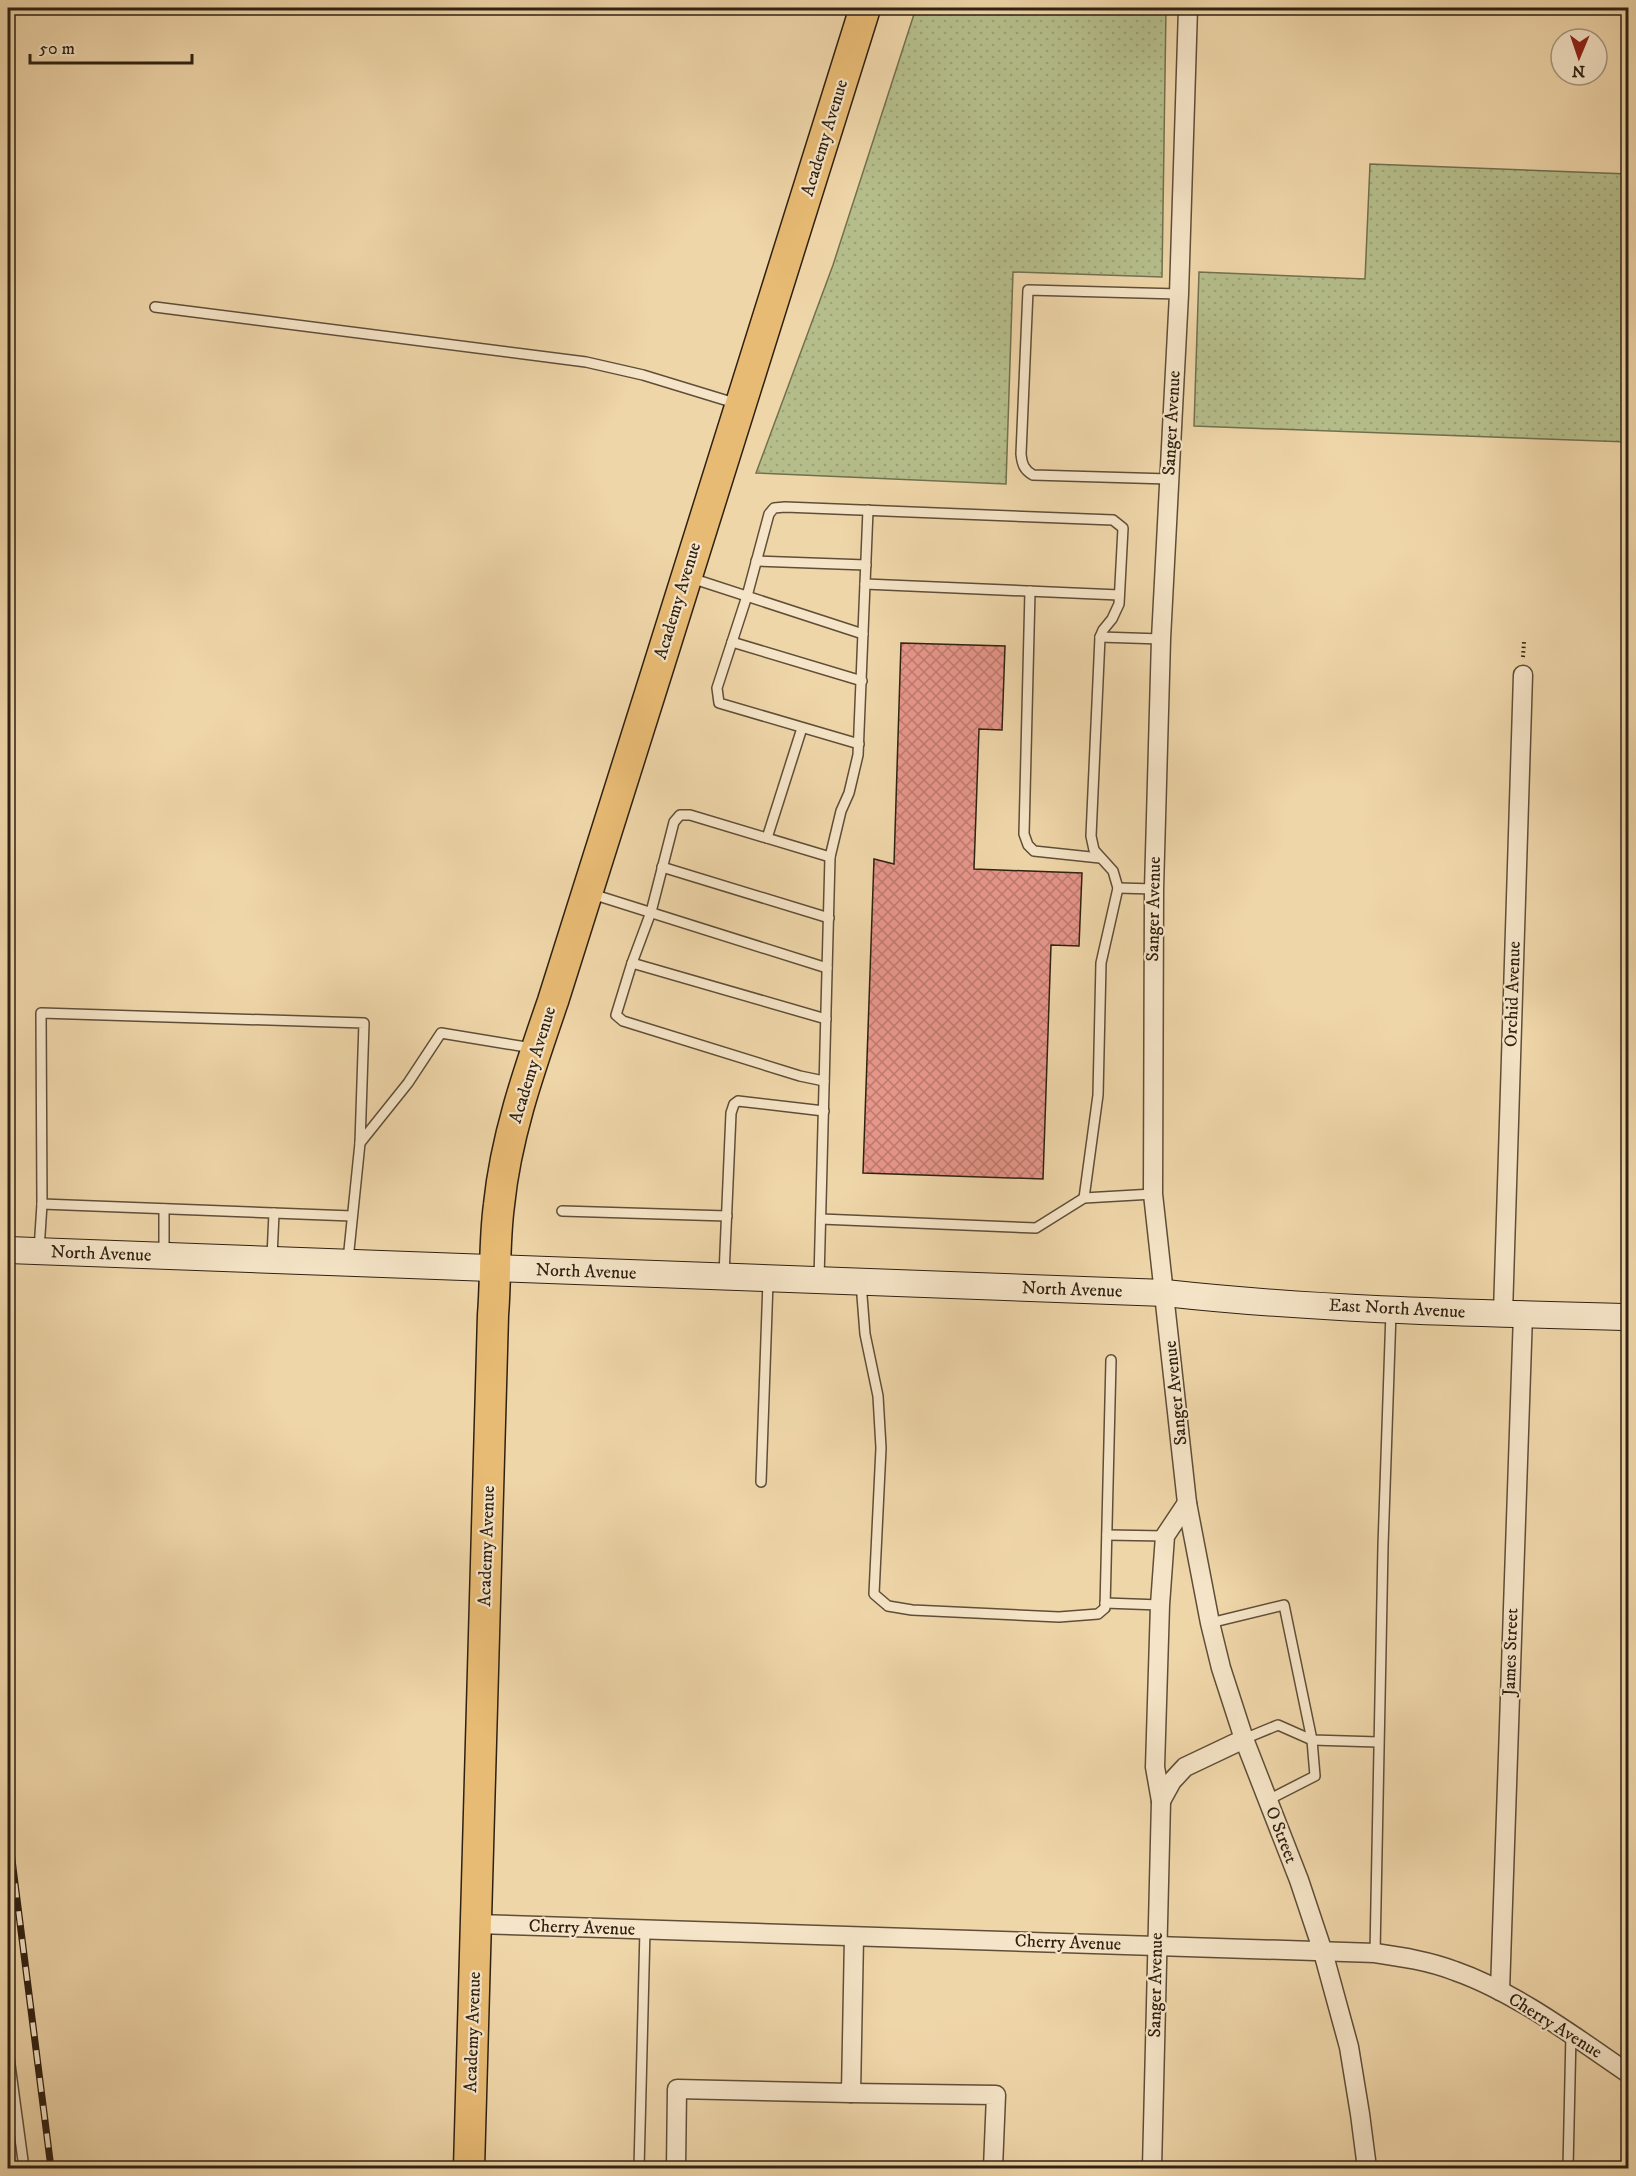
<svg xmlns="http://www.w3.org/2000/svg" width="1636" height="2176" font-family="'IM FELL DW Pica',serif">
	<style>
		.grass { fill: url(#grass-dots); stroke: #72704e; stroke-width: 1.5 }
		.building { fill: url(#building-cross-hatch); stroke: #2f2112; stroke-width: 1.5 }
		.lines { fill: none; stroke-linecap: round; stroke-linejoin: round }
		.lane-casing { stroke: #5f4e38; stroke-width: 12 }
		.street-casing { stroke: #5f4e38; stroke-width: 21 }
		.secondary-casing { stroke: #2f2112; stroke-width: 28 }
		.primary-casing { stroke: #2f2112; stroke-width: 33 }
		.path { stroke: #2f2112; stroke-width: 4; stroke-dasharray: 1.5 3; stroke-linecap: butt }
		.lane { stroke: #f5e4c7; stroke-width: 9 }
		.street { stroke: #f5e4c7; stroke-width: 18 }
		.secondary { stroke: #f5e4c7; stroke-width: 26 }
		.primary { stroke: #e8bb74; stroke-width: 30 }
		.rail-casing { stroke: #2f2112; stroke-width: 7 }
		.rail { stroke: #f5e4c7; stroke-width: 4.5; stroke-dasharray: 14; stroke-linecap: butt }
		.labels { text-anchor: middle; dominant-baseline: central; stroke-width: 4.5; stroke-linejoin: round; paint-order: stroke }
		.street-label { font-size: 18px; fill: #2f2112; stroke: #f5e4c7 }
	</style>
	<defs>
		<pattern id="grass-dots" width="8" height="8" patternUnits="userSpaceOnUse" patternTransform="scale(1.5)"><rect width="8" height="8" fill="#b5be8b"/><path d="M2 2h.1M6 6h.1" fill="none" stroke="#9ca377" stroke-width="1.8" stroke-linecap="round"/></pattern>
		<pattern id="building-cross-hatch" width="8" height="8" patternUnits="userSpaceOnUse" patternTransform="scale(1.5)"><rect width="8" height="8" fill="#e7968a"/><path d="M0 0l8 8M0 8l8-8" fill="none" stroke="#bc7a6f"/></pattern>
	</defs>
	<rect width="100%" height="100%" fill="#efd6a9"/>
	<filter id="stains"><feTurbulence type="fractalNoise" baseFrequency=".00333" numOctaves="4"/><feColorMatrix values="0 0 0 0 .2 0 0 0 0 .09 0 0 0 0 .02 0 0 0 .5 -.17"/></filter>
	<radialGradient id="worn" r=".72"><stop offset=".6" stop-color="#630" stop-opacity="0"/><stop offset="1" stop-color="#630" stop-opacity=".3"/></radialGradient>
	<!-- grass -->
	<g class="grass">
		<polygon points="916,8 1166,8 1162,277 1013,272 1006,484 756,473 833,265"/>
		<polygon points="1370,164 1628,174 1628,442 1194,426 1199,272 1365,279"/>
	</g>
	<!-- building -->
	<polygon class="building" points="901,643 1005,646 1002,730 979,729 974,869 1082,873 1079,946 1051,945 1043,1179 863,1173 874,859 894,864"/>
	<g class="lines">
		<defs>
			<g id="lane">
				<polyline points="155,307 586,362 643,375 738,404"/>
				<path d="M1169,479L1033,475C1024,470 1022,464 1021,454L1028,290L1179,294"/>
				<polyline points="756,561 866,565"/>
				<polyline points="691,578 863,634"/>
				<polyline points="865,584 1119,595"/>
				<polyline points="1030,591 1024,834 1028,845 1034,851 1100,858"/>
				<polyline points="1100,637 1161,639"/>
				<polyline points="732,642 862,681"/>
				<polyline points="859,744 719,703 717,688 747,596 769,514 774,508 785,507 1113,520 1123,528 1119,604 1112,619 1103,630 1100,637 1091,836 1094,850 1113,871 1118,888 1101,963 1098,1095 1084,1198"/>
				<polyline points="767,838 802,728"/>
				<polyline points="662,867 829,918"/>
				<polyline points="1118,888 1154,889"/>
				<polyline points="592,894 827,968"/>
				<polyline points="632,963 651,912 674,822 680,815 690,815 830,857"/>
				<polyline points="824,1081 800,1076 623,1021 616,1015 632,963 826,1019"/>
				<polyline points="164,1209 164,1253"/>
				<polyline points="562,1211 727,1216"/>
				<polyline points="352,1216 42,1204 41,1013 364,1023 360,1143"/>
				<polyline points="821,1219 1036,1228 1084,1198 1153,1194"/>
				<polyline points="39,1250 42,1204"/>
				<polyline points="272,1257 274,1213"/>
				<polyline points="348,1260 360,1143 408,1083 441,1033 532,1048"/>
				<polyline points="724,1275 731,1113 734,1104 738,1101 824,1111"/>
				<polyline points="819,1279 830,857 841,811 849,793 858,755 868,510"/>
				<polyline points="861,1283 865,1334 878,1396 881,1448 874,1594 888,1606 912,1610 1059,1617 1098,1614 1105,1608 1111,1360"/>
				<polyline points="761,1482 768,1281"/>
				<polyline points="1107,1535 1165,1536"/>
				<polyline points="1105,1603 1160,1605"/>
				<polyline points="1210,1623 1284,1605 1312,1740 1315,1776 1268,1800"/>
				<polyline points="1244,1739 1278,1725 1312,1740 1378,1742"/>
				<polyline points="1375,1953 1383,1546 1391,1312"/>
				<polyline points="8,2050 24,2168"/>
				<polyline points="639,2168 645,1930"/>
				<polyline points="1568,2168 1571,2034"/>
			</g>
			<g id="street">
				<polyline points="1188,8 1179,294 1161,639 1154,889 1153,1194 1187,1503 1210,1623 1221,1668 1244,1739 1299,1880 1323,1952 1349,2047 1360,2114 1367,2168"/>
				<polyline points="1503,1313 1523,675"/>
				<polyline points="1161,1801 1172,1781 1185,1767 1244,1739"/>
				<path d="M476,1924L1375,1953C1402,1957 1429,1961 1455,1971C1515,1992 1575,2037 1628,2073"/>
				<polyline points="1500,1991 1523,1314"/>
				<polyline points="851,2093 996,2095 993,2168"/>
				<polyline points="676,2168 677,2089 851,2093 854,1937"/>
				<polyline points="1152,2168 1161,1801 1155,1767 1160,1605 1165,1536 1187,1503"/>
			</g>
			<path id="secondary" d="M8,1250L1165,1293C1319,1310 1474,1313 1628,1317"/>
			<path id="primary" d="M469,2168L493,1315C496,1279 494,1242 499,1205C506,1135 530,1068 553,1001C657,670 763,339 865,8"/>
		</defs>
		<!-- lane casing -->
		<use href="#lane" class="lane-casing"/>
		<!-- street casing -->
		<use href="#street" class="street-casing"/>
		<!-- secondary casing -->
		<use href="#secondary" class="secondary-casing"/>
		<!-- primary casing -->
		<use href="#primary" class="primary-casing"/>
		<!-- path -->
		<polyline class="path" points="1523,657 1524,642"/>
		<!-- lane -->
		<use href="#lane" class="lane"/>
		<!-- street -->
		<use href="#street" class="street"/>
		<!-- secondary -->
		<use href="#secondary" class="secondary"/>
		<!-- primary -->
		<use href="#primary" class="primary"/>
		<defs>
			<polyline id="rail" points="8,1828 51,2168"/>
		</defs>
		<!-- rail casing -->
		<use href="#rail" class="rail-casing"/>
		<!-- rail -->
		<use href="#rail" class="rail"/>
	</g>
	<g class="labels">
		<!-- street labels -->
		<g class="street-label">
			<text transform="translate(825 138) rotate(-73)">Academy Avenue</text>
			<text transform="translate(1172 423) rotate(-87)">Sanger Avenue</text>
			<text transform="translate(678 601) rotate(-73)">Academy Avenue</text>
			<text transform="translate(1154 909) rotate(-89)">Sanger Avenue</text>
			<text transform="translate(1513 994) rotate(-88)">Orchid Avenue</text>
			<text transform="translate(533 1065) rotate(-73)">Academy Avenue</text>
			<text transform="translate(101 1254) rotate(2)">North Avenue</text>
			<text transform="translate(586 1272) rotate(2)">North Avenue</text>
			<text transform="translate(1072 1290) rotate(2)">North Avenue</text>
			<text transform="translate(1397 1309) rotate(3)">East North Avenue</text>
			<text transform="translate(1176 1393) rotate(-96)">Sanger Avenue</text>
			<text transform="translate(487 1546) rotate(-88)">Academy Avenue</text>
			<text transform="translate(1511 1652) rotate(-88)">James Street</text>
			<text transform="translate(1281 1835) rotate(69)">O Street</text>
			<text transform="translate(582 1928) rotate(2)">Cherry Avenue</text>
			<text transform="translate(1068 1943) rotate(2)">Cherry Avenue</text>
			<text transform="translate(1156 1985) rotate(-89)">Sanger Avenue</text>
			<text transform="translate(1555 2026) rotate(32)">Cherry Avenue</text>
			<text transform="translate(473 2032) rotate(-88)">Academy Avenue</text>
		</g>
	</g>
	<!-- margin -->
	<rect width="1636" height="2176" fill="none" stroke="#efd6a9" stroke-width="30"/>
	<rect x="9" y="9" width="1618" height="2158" fill="none" stroke="#2f2112" stroke-width="3"/>
	<rect x="15" y="15" width="1606" height="2146" fill="none" stroke="#2f2112" stroke-width="1.5"/>
	<!-- north arrow -->
	<g transform="translate(1579 57) rotate(182)"><circle r="28" fill="#f5e4c7" stroke="#a6967f" stroke-width="1.5"/>
	<path d="M0-4.5L10 22L0 15L-10 22Z" fill="#8f2418"/>
	<text y="-9" font-size="16" font-weight="bold" text-anchor="middle" fill="#2f2112">N</text>
	</g>
	<!-- scale -->
	<path d="M30 54v9h162v-9" fill="none" stroke="#2f2112" stroke-width="3"/>
	<text x="39" y="54" font-size="18" fill="#2f2112" stroke="#f5e4c7" stroke-width="4.5" paint-order="stroke">50 m</text>
	<rect width="100%" height="100%" filter="url(#stains)"/>
	<rect width="100%" height="100%" fill="url(#worn)"/>
</svg>
